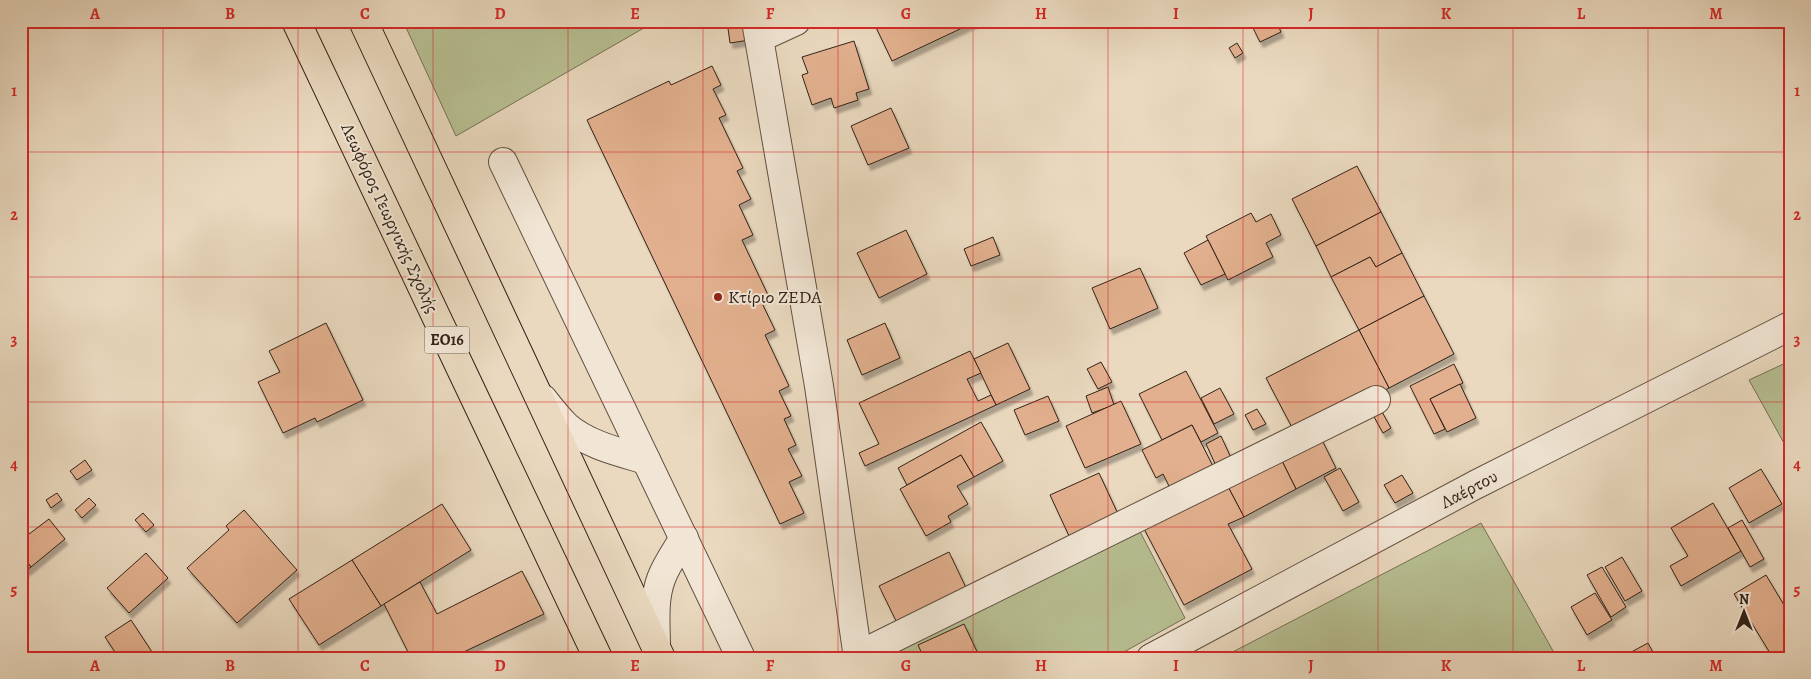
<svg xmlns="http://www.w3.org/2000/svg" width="1811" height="679" font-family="Alegreya,serif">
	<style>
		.green { fill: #b7bf92; stroke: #757055 }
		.building { fill: #e2b08e; stroke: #332218; filter: url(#shadow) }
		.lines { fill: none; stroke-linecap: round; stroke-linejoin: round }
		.minor-casing { stroke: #615042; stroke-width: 30 }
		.major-casing { stroke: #332218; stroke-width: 30 }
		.minor { stroke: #f1e6d5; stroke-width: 28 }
		.major { stroke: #ead9bf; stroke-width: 28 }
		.grid { fill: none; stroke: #d62828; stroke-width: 1; stroke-opacity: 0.55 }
		.poi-dot { fill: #8f2418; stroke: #f1e6d5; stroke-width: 2 }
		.labels { text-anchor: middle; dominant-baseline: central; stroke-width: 4; stroke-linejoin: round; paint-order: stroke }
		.shield { fill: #f1e6d5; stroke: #6c5d51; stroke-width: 1 }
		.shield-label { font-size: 16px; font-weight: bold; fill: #332218 }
		.street-label { font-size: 18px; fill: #332218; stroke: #f1e6d5 }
		.poi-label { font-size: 18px; fill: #332218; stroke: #f1e6d5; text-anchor: start }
		.neatline { fill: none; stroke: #d62828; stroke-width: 2 }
		.grid-label { font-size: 16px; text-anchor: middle; font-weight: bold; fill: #d62828 }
	</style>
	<defs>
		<filter id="shadow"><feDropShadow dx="3" dy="5.5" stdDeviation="1" flood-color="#0004"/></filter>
	</defs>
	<rect width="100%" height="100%" fill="#ead9bf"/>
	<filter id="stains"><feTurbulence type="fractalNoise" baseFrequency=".004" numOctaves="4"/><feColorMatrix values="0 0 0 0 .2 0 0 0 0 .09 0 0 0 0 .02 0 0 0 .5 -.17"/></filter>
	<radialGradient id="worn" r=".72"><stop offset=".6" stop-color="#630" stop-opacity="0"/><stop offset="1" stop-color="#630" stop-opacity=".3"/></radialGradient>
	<!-- green -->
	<g class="green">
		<polygon points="403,21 656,21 456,136"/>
		<polygon points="1790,361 1790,454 1749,380"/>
		<polygon points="1135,522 1185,618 1113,658 873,658"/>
		<polygon points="1481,523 1557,658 1221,658"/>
	</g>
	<!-- building -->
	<g class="building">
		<polygon points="727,21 747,21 750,40 730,43"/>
		<polygon points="873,21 977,21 892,61"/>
		<polygon points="1266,21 1276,21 1281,32 1260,42 1253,28"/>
		<polygon points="854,41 869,89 856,93 858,100 834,108 831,98 812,105 802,75 808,73 802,57"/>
		<polygon points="1237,43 1243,53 1235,58 1229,48"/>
		<polygon points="712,66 721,85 713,89 726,115 719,118 743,168 737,171 751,199 739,205 753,235 742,240 768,295 760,299 775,330 765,335 789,386 779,391 791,416 784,419 796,445 788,449 802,476 789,482 804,513 780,524 587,120 669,81 671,85"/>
		<polygon points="891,108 909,148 868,165 851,126"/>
		<polygon points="1357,166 1381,212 1316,246 1292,199"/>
		<polygon points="1381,212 1402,253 1376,267 1370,257 1331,277 1316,246"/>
		<polygon points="1251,213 1256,222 1271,214 1281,235 1266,243 1273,257 1228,280 1206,236"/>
		<polygon points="906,230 927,274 879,298 857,253"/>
		<polygon points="993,237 1000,255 971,266 964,249"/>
		<polygon points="1208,240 1225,274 1201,285 1184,253"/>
		<polygon points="1402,253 1424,296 1359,330 1331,277 1370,257 1376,267"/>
		<polygon points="1140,268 1158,308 1110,329 1092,288"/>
		<polygon points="1424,296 1454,354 1389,388 1359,330"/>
		<polygon points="326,323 363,400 317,422 315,418 283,433 258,382 280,372 269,351"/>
		<polygon points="885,323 900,358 862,375 847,340"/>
		<polygon points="1359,330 1389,388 1296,435 1266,378"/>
		<polygon points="1008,343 1030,389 996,405 974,359"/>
		<polygon points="970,351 981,373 967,379 978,401 991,395 996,405 865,466 859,453 879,444 859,403"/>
		<polygon points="1101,362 1112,382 1098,389 1087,369"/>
		<polygon points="1454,364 1463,383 1430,399 1445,429 1434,434 1410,386"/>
		<polygon points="1186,371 1218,433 1201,442 1192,425 1162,440 1139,394"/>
		<polygon points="1460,384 1476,418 1447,432 1430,399"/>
		<polygon points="1108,387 1114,405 1092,413 1086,396"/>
		<polygon points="1220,388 1234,414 1214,424 1201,398"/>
		<polygon points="1048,396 1059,421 1025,435 1014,410"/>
		<polygon points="1121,401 1141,444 1085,468 1066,426"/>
		<polygon points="1257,409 1266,424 1253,430 1245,415"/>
		<polygon points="1381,410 1391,428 1383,433 1373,415"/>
		<polygon points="981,422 1003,461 974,477 961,455 907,485 898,468"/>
		<polygon points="1192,425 1216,472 1173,494 1163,474 1156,478 1142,450"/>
		<polygon points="1318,432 1336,468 1296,489 1278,453"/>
		<polygon points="1221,436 1232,460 1217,468 1206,444"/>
		<polygon points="1278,453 1296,489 1244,517 1225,481"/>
		<polygon points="961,455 974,477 957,486 968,504 948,516 951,522 926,536 900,489"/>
		<polygon points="85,460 92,470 77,480 70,471"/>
		<polygon points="1340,468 1359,502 1343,511 1324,477"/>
		<polygon points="1761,469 1782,504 1749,523 1729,488"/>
		<polygon points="1099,473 1119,516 1070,538 1050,495"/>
		<polygon points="1402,475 1413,493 1395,503 1384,485"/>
		<polygon points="1225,481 1244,517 1228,524 1252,569 1184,605 1142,525"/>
		<polygon points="57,493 62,500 51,508 46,500"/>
		<polygon points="89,498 96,505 82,518 75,510"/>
		<polygon points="1713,503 1741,551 1681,586 1670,566 1688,556 1671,528"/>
		<polygon points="442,504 471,550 381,606 352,560"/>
		<polygon points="244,510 297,570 237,623 187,568 229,530 226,526"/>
		<polygon points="143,513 154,525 146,532 135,520"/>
		<polygon points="49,519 65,539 31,567 21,554 21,540"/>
		<polygon points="1742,520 1764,559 1750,567 1728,528"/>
		<polygon points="949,552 969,594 899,627 879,586"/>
		<polygon points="146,553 168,578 129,613 107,588"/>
		<polygon points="21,554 31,567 21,574"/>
		<polygon points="1622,557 1642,591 1625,601 1605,567"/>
		<polygon points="352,560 381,606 319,645 289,599"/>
		<polygon points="1602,567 1626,607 1611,617 1587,575"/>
		<polygon points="522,571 544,614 451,658 411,658 384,604 420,582 437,614"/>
		<polygon points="1766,575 1790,615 1790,658 1773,658 1734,594"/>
		<polygon points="1595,593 1612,620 1587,635 1571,607"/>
		<polygon points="131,620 156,658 119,658 105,637"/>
		<polygon points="964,624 980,658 924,658 918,645"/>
		<polygon points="1648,643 1656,658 1623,658 1622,657"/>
	</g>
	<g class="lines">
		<defs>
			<g id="minor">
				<polyline points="756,21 819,386 858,658"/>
				<polyline points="759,38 796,21"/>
				<polyline points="503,162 741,658"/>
				<path d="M543,399C550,408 558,418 566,426C588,445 619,452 646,460"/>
				<path d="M656,648C656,625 653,601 661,579C666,565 676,551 684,538"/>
				<polyline points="857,656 1376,400"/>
				<polyline points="1151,658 1475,485 1790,326"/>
			</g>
			<g id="major">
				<polyline points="296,21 598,658"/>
				<polyline points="363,21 661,658"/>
			</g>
		</defs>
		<!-- minor casing -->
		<use href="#minor" class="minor-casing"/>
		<!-- major casing -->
		<use href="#major" class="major-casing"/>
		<!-- minor -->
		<use href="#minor" class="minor"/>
		<!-- major -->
		<use href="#major" class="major"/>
	</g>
	<!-- grid -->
	<path class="grid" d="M163,21V658M298,21V658M433,21V658M568,21V658M703,21V658M838,21V658M973,21V658M1108,21V658M1243,21V658M1378,21V658M1513,21V658M1648,21V658M21,152H1790M21,277H1790M21,402H1790M21,527H1790"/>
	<!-- markers -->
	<circle class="poi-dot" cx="718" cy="297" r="5"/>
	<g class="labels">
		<!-- shield labels -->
		<rect class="shield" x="424.5" y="326.5" width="45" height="27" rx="4"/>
		<g class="shield-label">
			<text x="447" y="340">ΕΟ16</text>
		</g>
		<!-- street labels -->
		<g class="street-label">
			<text transform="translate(390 218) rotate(65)">Λεωφόρος Γεωργικής Σχολής</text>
			<text transform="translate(1469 489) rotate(-28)">Λαέρτου</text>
		</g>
		<!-- poi labels -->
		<g class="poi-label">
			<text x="728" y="297">Κτίριο ZEDA</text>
		</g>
	</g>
	<!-- margin -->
	<rect width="1811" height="679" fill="none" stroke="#ead9bf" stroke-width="55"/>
	<!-- north arrow -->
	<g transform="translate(1744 612)" stroke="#f1e6d5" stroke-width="4" paint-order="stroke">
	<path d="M0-4L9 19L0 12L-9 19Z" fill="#332218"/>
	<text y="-8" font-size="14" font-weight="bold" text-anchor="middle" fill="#332218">N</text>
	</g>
	<rect x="28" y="28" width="1756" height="624" class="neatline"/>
	<g class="grid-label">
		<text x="95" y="19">A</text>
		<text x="230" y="19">B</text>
		<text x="365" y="19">C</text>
		<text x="500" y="19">D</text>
		<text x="635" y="19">E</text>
		<text x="770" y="19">F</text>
		<text x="906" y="19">G</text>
		<text x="1041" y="19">H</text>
		<text x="1176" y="19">I</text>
		<text x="1311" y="19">J</text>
		<text x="1446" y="19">K</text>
		<text x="1581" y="19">L</text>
		<text x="1716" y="19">M</text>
		<text x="14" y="96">1</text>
		<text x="1797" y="96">1</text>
		<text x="14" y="220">2</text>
		<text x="1797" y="220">2</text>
		<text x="14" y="345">3</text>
		<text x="1797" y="345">3</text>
		<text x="14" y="470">4</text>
		<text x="1797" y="470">4</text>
		<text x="14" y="595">5</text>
		<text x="1797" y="595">5</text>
		<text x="95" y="671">A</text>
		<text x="230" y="671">B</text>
		<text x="365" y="671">C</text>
		<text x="500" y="671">D</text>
		<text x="635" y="671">E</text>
		<text x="770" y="671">F</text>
		<text x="906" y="671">G</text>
		<text x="1041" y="671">H</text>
		<text x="1176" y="671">I</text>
		<text x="1311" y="671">J</text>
		<text x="1446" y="671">K</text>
		<text x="1581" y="671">L</text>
		<text x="1716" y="671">M</text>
	</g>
	<rect width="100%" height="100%" filter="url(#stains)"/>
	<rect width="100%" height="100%" fill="url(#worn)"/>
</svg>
